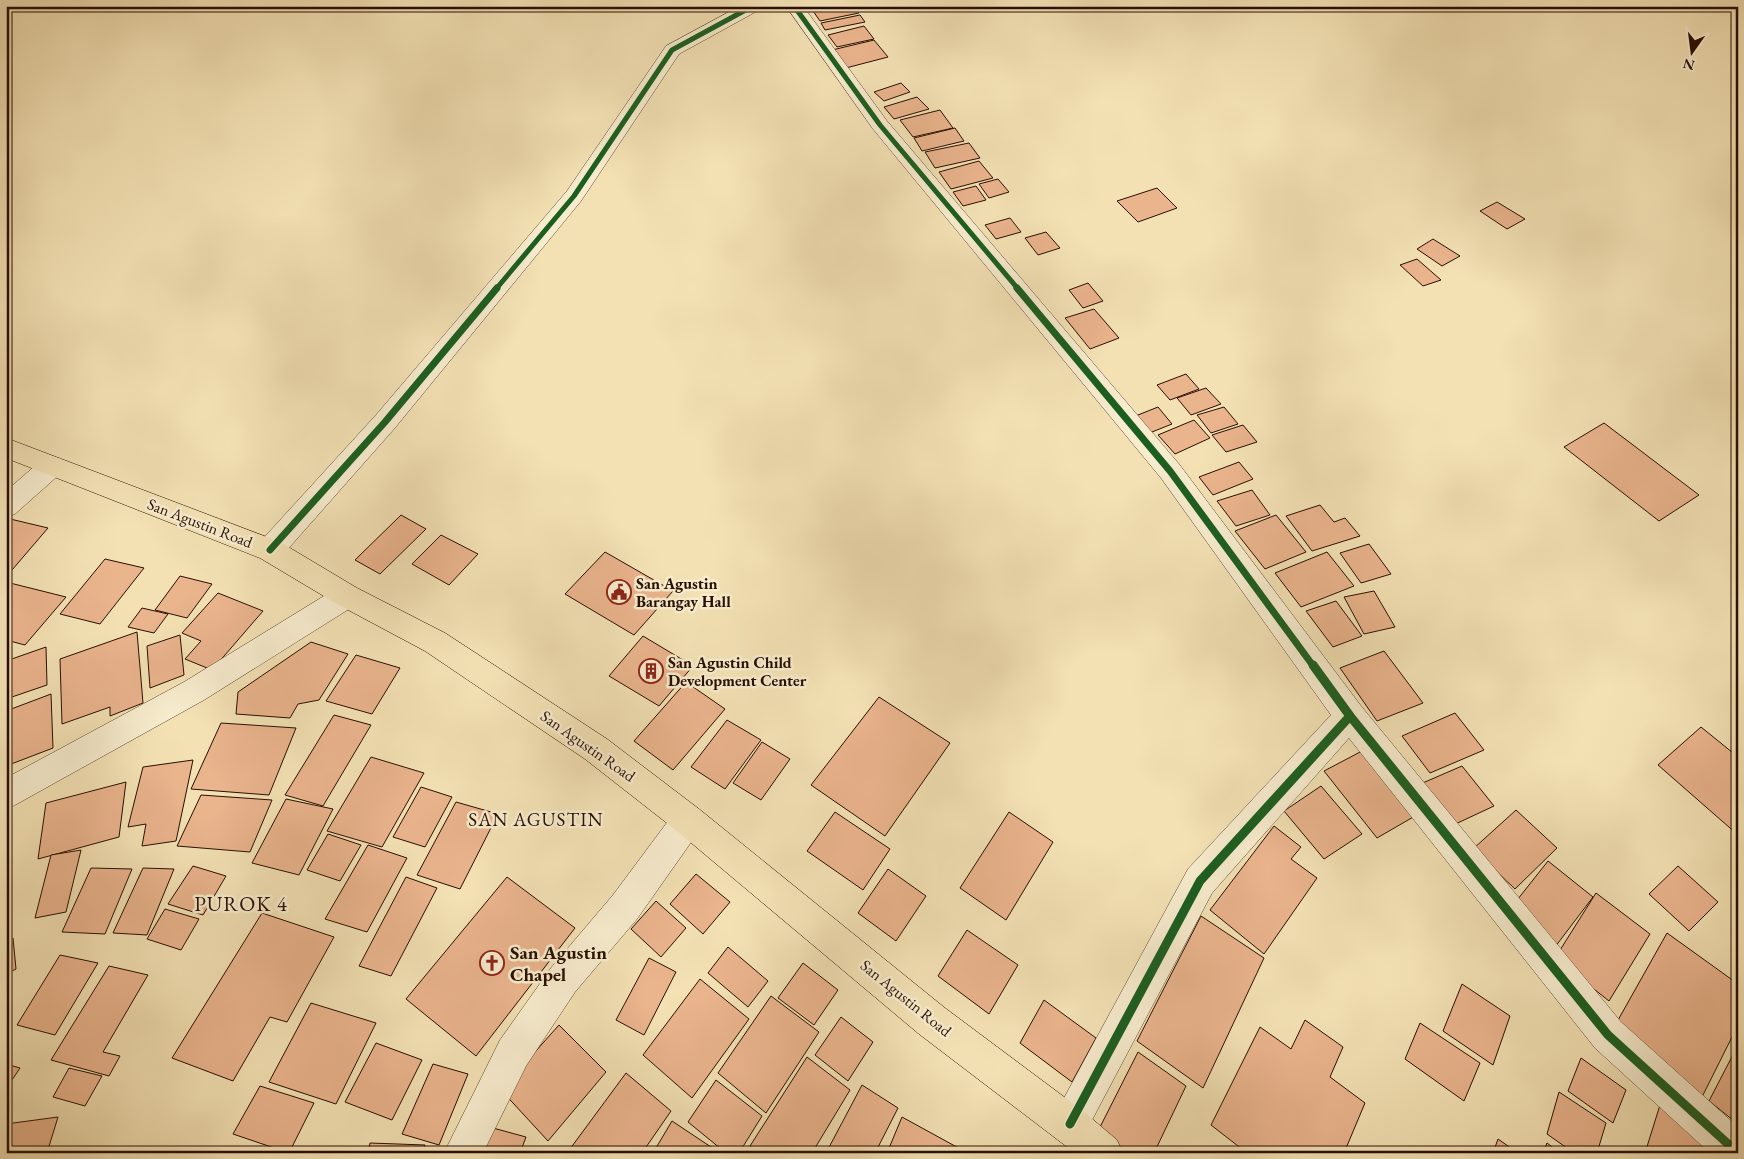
<svg xmlns="http://www.w3.org/2000/svg" width="1744" height="1159" font-family="'EB Garamond',serif">
	<style>
		.building { fill: #eab48d; stroke: #280e01 }
		.lines { fill: none; stroke-linecap: round; stroke-linejoin: round }
		.minor-casing { stroke: #5b432e; stroke-width: 1 }
		.primary-casing { stroke: #280e01; stroke-width: 1 }
		.minor { fill: #f7ecce; fill-rule: evenodd }
		.primary { fill: #f3e1b4; fill-rule: evenodd }
		.cycleway-far2-casing { stroke: #f7ecce; stroke-width: 8 }
		.cycleway-far1-casing { stroke: #f7ecce; stroke-width: 10 }
		.cycleway-casing { stroke: #f7ecce; stroke-width: 12 }
		.cycleway-far2 { stroke: #1b5e20; stroke-width: 5 }
		.cycleway-far1 { stroke: #1b5e20; stroke-width: 7 }
		.cycleway { stroke: #1b5e20; stroke-width: 9 }
		.labels { text-anchor: middle; dominant-baseline: central; stroke-width: 5; stroke-linejoin: round; paint-order: stroke }
		.street-label { font-size: 16px; fill: #280e01; stroke: #f7ecce }
		.poi-label { font-size: 16px; font-weight: bold; fill: #280e01; stroke: #f7ecce; text-anchor: start }
		.quarter-label { font-size: 19px; letter-spacing: 1px; fill: #280e01; stroke: #f7ecce }
		.near-poi-label { font-size: 19px; font-weight: bold; fill: #280e01; stroke: #f7ecce; text-anchor: start }
		.near-neighbourhood-label { font-size: 21px; letter-spacing: 1px; fill: #280e01; stroke: #f7ecce }
	</style>
	<rect width="100%" height="100%" fill="#f3e1b4"/>
	<filter id="stains"><feTurbulence type="fractalNoise" baseFrequency=".004" numOctaves="4"/><feColorMatrix values="0 0 0 0 .2 0 0 0 0 .09 0 0 0 0 .02 0 0 0 .5 -.17"/></filter>
	<radialGradient id="worn" r=".72"><stop offset=".6" stop-color="#630" stop-opacity="0"/><stop offset="1" stop-color="#630" stop-opacity=".3"/></radialGradient>
	<!-- building -->
	<g class="building">
		<polygon points="819,6 854,6 859,13 820,21 811,8"/>
		<polygon points="860,15 865,22 825,30 821,23"/>
		<polygon points="864,26 874,39 837,47 828,35"/>
		<polygon points="874,40 888,57 842,69 828,51"/>
		<polygon points="901,83 910,92 884,101 874,92"/>
		<polygon points="917,97 929,109 894,119 884,107"/>
		<polygon points="940,110 953,128 913,137 900,120"/>
		<polygon points="955,128 964,141 922,151 914,138"/>
		<polygon points="969,143 980,158 935,168 925,152"/>
		<polygon points="979,161 993,178 951,189 939,172"/>
		<polygon points="998,179 1009,192 989,198 979,184"/>
		<polygon points="976,186 986,200 963,206 953,192"/>
		<polygon points="1157,188 1177,208 1138,222 1117,201"/>
		<polygon points="1497,202 1525,219 1507,229 1480,211"/>
		<polygon points="1010,218 1021,232 996,239 985,225"/>
		<polygon points="1046,232 1060,248 1038,255 1025,238"/>
		<polygon points="1433,239 1460,256 1442,266 1417,249"/>
		<polygon points="1417,259 1441,280 1423,286 1400,265"/>
		<polygon points="1088,283 1103,301 1083,308 1069,290"/>
		<polygon points="1094,309 1119,338 1090,349 1065,318"/>
		<polygon points="1186,374 1199,389 1170,400 1157,385"/>
		<polygon points="1206,388 1221,404 1191,415 1177,398"/>
		<polygon points="1158,407 1172,424 1142,436 1128,419"/>
		<polygon points="1224,407 1238,424 1211,433 1197,415"/>
		<polygon points="1194,420 1210,438 1175,454 1158,435"/>
		<polygon points="1604,423 1699,495 1659,521 1564,447"/>
		<polygon points="1243,425 1257,442 1226,452 1212,435"/>
		<polygon points="1239,462 1253,479 1213,495 1199,477"/>
		<polygon points="1252,490 1270,515 1236,526 1217,501"/>
		<polygon points="1320,505 1334,522 1345,518 1360,536 1312,551 1286,516"/>
		<polygon points="401,515 426,529 380,574 355,560"/>
		<polygon points="1276,515 1306,552 1265,569 1235,531"/>
		<polygon points="6,518 48,528 12,570 6,569"/>
		<polygon points="441,535 478,554 449,585 412,564"/>
		<polygon points="1369,544 1391,574 1361,583 1340,553"/>
		<polygon points="605,552 673,591 634,635 565,594"/>
		<polygon points="1327,552 1354,586 1301,607 1275,573"/>
		<polygon points="105,559 144,568 100,624 60,614"/>
		<polygon points="180,576 212,584 187,618 155,610"/>
		<polygon points="10,583 66,597 25,645 6,640 6,587"/>
		<polygon points="1374,591 1395,627 1364,634 1344,597"/>
		<polygon points="218,593 263,611 212,670 185,659 201,641 182,633"/>
		<polygon points="1336,601 1362,636 1333,647 1306,611"/>
		<polygon points="142,608 168,614 154,633 128,627"/>
		<polygon points="137,632 143,703 110,716 110,707 62,724 60,659"/>
		<polygon points="180,635 184,675 150,688 147,646"/>
		<polygon points="643,636 693,666 659,706 609,676"/>
		<polygon points="311,642 348,654 319,700 298,704 290,718 236,714 238,692"/>
		<polygon points="46,647 47,685 6,699 6,661"/>
		<polygon points="1384,651 1423,703 1377,721 1340,668"/>
		<polygon points="356,655 400,668 372,714 326,701"/>
		<polygon points="686,682 725,709 673,770 634,741"/>
		<polygon points="51,694 53,748 6,766 6,711"/>
		<polygon points="879,697 950,743 885,836 811,785"/>
		<polygon points="1455,713 1484,750 1430,773 1402,736"/>
		<polygon points="334,715 371,725 323,806 285,795"/>
		<polygon points="727,720 761,740 725,789 691,767"/>
		<polygon points="221,723 296,728 269,795 191,789"/>
		<polygon points="1701,727 1738,757 1738,835 1658,765"/>
		<polygon points="762,742 790,759 761,800 733,783"/>
		<polygon points="1362,751 1415,816 1377,838 1324,771"/>
		<polygon points="371,757 424,773 382,847 327,831"/>
		<polygon points="193,760 176,841 142,846 146,824 128,827 143,767"/>
		<polygon points="1462,766 1494,806 1449,827 1418,785"/>
		<polygon points="126,782 119,837 38,859 46,803"/>
		<polygon points="1321,786 1362,834 1324,859 1284,811"/>
		<polygon points="421,787 452,797 425,847 393,837"/>
		<polygon points="201,795 272,800 250,852 177,846"/>
		<polygon points="286,799 333,809 299,875 252,863"/>
		<polygon points="456,802 498,814 460,889 417,875"/>
		<polygon points="1516,810 1557,848 1515,889 1473,849"/>
		<polygon points="835,812 890,849 863,890 807,851"/>
		<polygon points="1009,812 1053,842 1006,920 960,888"/>
		<polygon points="1274,826 1301,847 1291,859 1317,878 1264,954 1210,910"/>
		<polygon points="328,834 361,845 340,881 307,870"/>
		<polygon points="368,845 407,858 367,932 325,919"/>
		<polygon points="81,850 66,912 35,918 51,855"/>
		<polygon points="1548,861 1593,897 1555,947 1510,909"/>
		<polygon points="193,866 226,876 203,915 168,904"/>
		<polygon points="1678,866 1718,902 1689,931 1649,894"/>
		<polygon points="91,868 132,869 105,934 62,932"/>
		<polygon points="143,868 174,869 147,935 113,933"/>
		<polygon points="888,869 926,896 896,941 858,913"/>
		<polygon points="696,874 730,902 703,934 670,904"/>
		<polygon points="406,877 437,888 391,976 359,966"/>
		<polygon points="507,877 575,928 476,1056 406,999"/>
		<polygon points="1596,893 1650,934 1609,1001 1555,958"/>
		<polygon points="656,901 686,928 661,957 631,929"/>
		<polygon points="165,909 199,919 181,950 147,939"/>
		<polygon points="262,913 334,937 287,1022 270,1017 233,1081 172,1058"/>
		<polygon points="1201,916 1264,958 1203,1088 1137,1041"/>
		<polygon points="967,930 1018,965 989,1014 938,976"/>
		<polygon points="1667,933 1738,984 1738,1025 1701,1099 1613,1029"/>
		<polygon points="13,938 16,969 6,974 6,941"/>
		<polygon points="728,947 768,981 748,1007 708,973"/>
		<polygon points="60,955 98,963 55,1035 17,1025"/>
		<polygon points="649,958 676,972 644,1035 616,1020"/>
		<polygon points="803,963 838,990 814,1025 778,998"/>
		<polygon points="109,966 148,975 103,1052 120,1056 109,1076 51,1060"/>
		<polygon points="700,979 749,1019 692,1098 643,1055"/>
		<polygon points="1462,984 1510,1016 1493,1065 1443,1031"/>
		<polygon points="771,996 819,1032 766,1113 718,1073"/>
		<polygon points="1044,1000 1096,1038 1072,1082 1020,1043"/>
		<polygon points="311,1003 376,1023 336,1104 269,1082"/>
		<polygon points="841,1017 873,1042 848,1081 815,1055"/>
		<polygon points="1305,1020 1343,1047 1330,1077 1365,1103 1344,1153 1247,1153 1211,1125 1260,1027 1291,1049"/>
		<polygon points="1420,1023 1480,1063 1464,1101 1405,1059"/>
		<polygon points="559,1025 606,1072 548,1141 501,1090"/>
		<polygon points="376,1043 422,1060 392,1120 345,1102"/>
		<polygon points="1738,1045 1738,1124 1709,1101"/>
		<polygon points="1138,1052 1186,1086 1154,1153 1124,1153 1097,1133"/>
		<polygon points="807,1057 850,1090 812,1153 759,1153 750,1146"/>
		<polygon points="1581,1058 1626,1090 1613,1123 1568,1091"/>
		<polygon points="6,1064 20,1068 6,1089"/>
		<polygon points="433,1064 468,1074 439,1145 402,1134"/>
		<polygon points="69,1068 102,1076 85,1106 53,1097"/>
		<polygon points="626,1073 671,1111 642,1153 567,1153"/>
		<polygon points="716,1080 762,1116 739,1153 726,1153 688,1122"/>
		<polygon points="862,1085 898,1108 875,1153 826,1153"/>
		<polygon points="260,1086 314,1103 289,1153 233,1134"/>
		<polygon points="1559,1092 1606,1123 1597,1153 1574,1153 1547,1134"/>
		<polygon points="1660,1105 1709,1138 1705,1153 1645,1153"/>
		<polygon points="58,1117 47,1153 6,1153 6,1124"/>
		<polygon points="902,1117 964,1151 964,1153 887,1153"/>
		<polygon points="672,1121 717,1151 716,1153 653,1153"/>
		<polygon points="482,1125 526,1137 520,1153 471,1153"/>
		<polygon points="1498,1139 1518,1153 1493,1153"/>
		<polygon points="370,1143 425,1145 423,1153 368,1153"/>
		<polygon points="1547,1143 1560,1153 1543,1153"/>
	</g>
	<g class="lines">
		<defs>
			<g id="minor">
				<polygon points="740,6 761,6 759,10 679,54 581,201 394,429 280,558 270,561 260,558 257,550 260,542 376,415 567,191 666,46"/>
				<polygon points="786,6 803,6 887,121 1179,464 1361,706 1621,1022 1738,1127 1738,1153 1710,1153 1595,1048 1349,738 1212,893 1083,1137 1070,1143 1057,1137 1051,1124 1057,1111 1188,869 1331,715 1161,478 873,129"/>
				<polygon points="52,456 61,459 65,466 61,473 15,514 6,517 6,491 43,459"/>
				<polygon points="347,584 357,588 361,596 357,604 204,700 6,810 6,778 184,682 337,588"/>
				<polygon points="688,804 699,809 704,820 699,831 637,919 575,992 526,1066 483,1153 444,1153 500,1040 551,968 613,895 677,809"/>
			</g>
			<polygon id="primary" points="6,438 280,542 357,588 445,633 607,739 699,809 945,1008 1083,1111 1117,1140 1123,1153 1075,1153 919,1034 677,831 585,759 425,651 337,604 260,558 6,458"/>
		</defs>
		<!-- minor casing -->
		<use href="#minor" class="minor-casing"/>
		<!-- primary casing -->
		<use href="#primary" class="primary-casing"/>
		<!-- minor -->
		<use href="#minor" class="minor"/>
		<!-- primary -->
		<use href="#primary" class="primary"/>
		<defs>
			<g id="cycleway-far2">
				<polyline points="794,6 880,125 1018,289"/>
				<polyline points="496,289 574,196 672,50 753,6"/>
			</g>
			<g id="cycleway-far1">
				<polyline points="1017,288 1170,471 1314,667"/>
				<polyline points="270,550 385,422 497,288"/>
			</g>
			<g id="cycleway">
				<polyline points="1313,665 1350,716 1608,1035 1738,1153"/>
				<polyline points="1070,1124 1200,881 1350,716"/>
			</g>
		</defs>
		<!-- cycleway-far2 casing -->
		<use href="#cycleway-far2" class="cycleway-far2-casing"/>
		<!-- cycleway-far1 casing -->
		<use href="#cycleway-far1" class="cycleway-far1-casing"/>
		<!-- cycleway casing -->
		<use href="#cycleway" class="cycleway-casing"/>
		<!-- cycleway-far2 -->
		<use href="#cycleway-far2" class="cycleway-far2"/>
		<!-- cycleway-far1 -->
		<use href="#cycleway-far1" class="cycleway-far1"/>
		<!-- cycleway -->
		<use href="#cycleway" class="cycleway"/>
	</g>
	<!-- icons -->
	<defs>
		<symbol id="civic-ring" viewBox="-11 -11 22 22"><circle r="9.5" fill="#f7ecce" stroke="#8f2418" stroke-width="1.5"/><path d="M-.6-6.5H3V-4.5H.6V-3L4-1V1h2V6H-6V1h2V-1L-.6-3ZM-1.2 2.5V6h2.4V2.5Z" fill="#8f2418"/></symbol>
		<symbol id="building-ring" viewBox="-11 -11 22 22"><circle r="9.5" fill="#f7ecce" stroke="#8f2418" stroke-width="1.5"/><path d="M-4-6H4V6H1V3H-1V6H-4ZM-2.5-4.3h1.7v1.8h-1.7ZM.8-4.3h1.7v1.8H.8ZM-2.5-1h1.7V.8h-1.7ZM.8-1h1.7V.8H.8Z" fill="#8f2418"/></symbol>
		<symbol id="church-ring" viewBox="-11 -11 22 22"><circle r="9.5" fill="#f7ecce" stroke="#8f2418" stroke-width="1.5"/><path d="M-1.2-6h2.4v3.5h3.3v2.4h-3.3V6h-2.4V-.1h-3.3v-2.4h3.3Z" fill="#8f2418"/></symbol>
	</defs>
	<g fill-rule="evenodd">
		<use href="#civic-ring" x="605" y="578" width="28" height="28"/>
		<use href="#building-ring" x="637" y="657" width="28" height="28"/>
		<use href="#church-ring" x="478" y="949" width="28" height="28"/>
	</g>
	<g class="labels">
		<!-- street labels -->
		<g class="street-label">
			<text transform="translate(200 523) rotate(21)">San Agustin Road</text>
			<text transform="translate(588 746) rotate(35)">San Agustin Road</text>
			<text transform="translate(906 998) rotate(39)">San Agustin Road</text>
		</g>
		<!-- poi labels -->
		<g class="poi-label">
			<text x="636" y="583">San Agustin<tspan x="636" dy="18">Barangay Hall</tspan></text>
			<text x="668" y="662">San Agustin Child<tspan x="668" dy="18">Development Center</tspan></text>
		</g>
		<!-- quarter labels -->
		<g class="quarter-label">
			<text x="536" y="819">SAN AGUSTIN</text>
		</g>
		<!-- near-poi labels -->
		<g class="near-poi-label">
			<text x="510" y="952">San Agustin<tspan x="510" dy="22">Chapel</tspan></text>
		</g>
		<!-- near-neighbourhood labels -->
		<g class="near-neighbourhood-label">
			<text x="241" y="903">PUROK 4</text>
		</g>
	</g>
	<!-- margin -->
	<rect width="1744" height="1159" fill="none" stroke="#f3e1b4" stroke-width="25"/>
	<rect x="8" y="8" width="1729" height="1144" fill="none" stroke="#280e01" stroke-width="2.5"/>
	<rect x="12" y="12" width="1719" height="1134" fill="none" stroke="#280e01"/>
	<!-- north arrow -->
	<g transform="translate(1692 52) rotate(194)" stroke="#f7ecce" stroke-width="4" paint-order="stroke">
	<path d="M0-4L9 19L0 12L-9 19Z" fill="#280e01"/>
	<text y="-8" font-size="14" font-weight="bold" text-anchor="middle" fill="#280e01">N</text>
	</g>
	<rect width="100%" height="100%" filter="url(#stains)"/>
	<rect width="100%" height="100%" fill="url(#worn)"/>
</svg>
